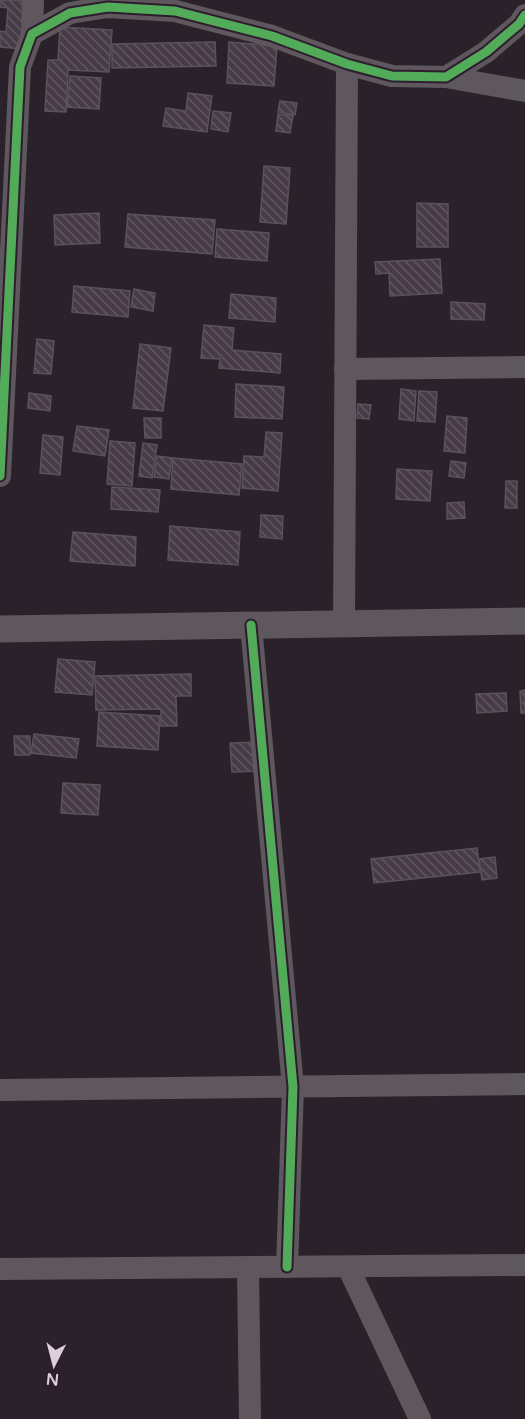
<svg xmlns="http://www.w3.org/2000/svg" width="525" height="1419" font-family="'Varela Round',sans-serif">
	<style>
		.building { fill: url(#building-back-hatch); stroke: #5a525a; stroke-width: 1.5 }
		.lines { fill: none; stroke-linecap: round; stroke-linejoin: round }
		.minor { stroke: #5e575d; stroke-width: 22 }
		.tertiary { stroke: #5e575d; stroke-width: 27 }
		.cycleway-casing { stroke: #2f1d2f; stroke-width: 13 }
		.cycleway { stroke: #51ab58; stroke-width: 9 }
	</style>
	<defs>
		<pattern id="building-back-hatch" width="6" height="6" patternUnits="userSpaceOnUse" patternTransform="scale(1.5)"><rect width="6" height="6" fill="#483b48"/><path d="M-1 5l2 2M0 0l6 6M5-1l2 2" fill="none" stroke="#625662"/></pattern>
	</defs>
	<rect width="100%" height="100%" fill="#2b212b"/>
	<!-- building -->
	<g class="building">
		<polygon points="0,0 27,0 21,49 0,47 0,31 6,32 8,8 0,7"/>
		<polygon points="60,27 112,30 109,72 68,70 66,112 45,111 48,60 58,60"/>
		<polygon points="215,42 216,66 112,68 112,44"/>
		<polygon points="229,42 277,46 274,86 227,83"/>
		<polygon points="70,76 101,78 99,109 67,107"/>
		<polygon points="188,93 212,96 207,132 163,126 166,108 186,111"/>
		<polygon points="280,101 297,103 295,115 278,112"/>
		<polygon points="213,111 231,113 228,132 211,129"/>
		<polygon points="278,114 293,116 290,133 276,131"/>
		<polygon points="264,166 290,168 286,224 260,222"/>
		<polygon points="417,203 448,204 448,247 417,247"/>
		<polygon points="99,213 100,243 55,245 54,215"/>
		<polygon points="128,214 215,220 212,254 125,247"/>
		<polygon points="217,229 269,233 267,261 215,257"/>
		<polygon points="440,259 442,293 390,296 389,273 376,274 375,262"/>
		<polygon points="74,286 130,291 128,317 72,312"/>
		<polygon points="134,289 155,293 153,311 131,307"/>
		<polygon points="231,294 276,298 275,322 229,318"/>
		<polygon points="451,302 485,304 484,320 451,319"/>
		<polygon points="204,325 234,328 232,350 281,354 280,373 219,368 220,359 201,358"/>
		<polygon points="37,339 54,341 51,374 34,373"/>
		<polygon points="140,344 171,348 163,411 133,408"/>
		<polygon points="236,384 284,387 282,419 235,417"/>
		<polygon points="401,389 416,391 414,421 399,419"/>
		<polygon points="419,391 437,392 435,422 417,421"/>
		<polygon points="29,393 51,396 50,411 28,408"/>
		<polygon points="358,404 371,405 369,419 357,418"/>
		<polygon points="447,416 467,418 465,453 444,451"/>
		<polygon points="144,418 161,418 161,438 145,438"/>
		<polygon points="77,426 109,430 105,456 73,451"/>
		<polygon points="266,432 282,433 278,491 242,488 244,456 264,457"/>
		<polygon points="43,435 63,437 60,475 40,473"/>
		<polygon points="110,441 135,443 132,486 107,484"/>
		<polygon points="143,443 157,445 152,478 139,476"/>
		<polygon points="157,456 172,458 169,479 154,477"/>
		<polygon points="173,458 242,464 239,495 171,489"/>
		<polygon points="451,461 466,463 464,478 449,476"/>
		<polygon points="397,469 432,471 430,501 396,499"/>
		<polygon points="506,481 517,481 517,508 505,508"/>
		<polygon points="112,487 160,490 158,512 111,509"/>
		<polygon points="464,502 465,518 447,519 447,503"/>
		<polygon points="261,515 283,516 282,539 260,537"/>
		<polygon points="170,526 240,532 238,565 168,560"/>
		<polygon points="73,532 136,537 135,566 70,561"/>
		<polygon points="58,659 95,662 92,695 55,692"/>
		<polygon points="191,674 191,696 176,696 177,726 161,726 161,709 96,710 95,676"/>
		<polygon points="525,690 525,713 521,713 520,691"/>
		<polygon points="506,693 507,711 477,713 476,694"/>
		<polygon points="99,712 160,716 158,750 97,746"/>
		<polygon points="34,734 79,739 76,758 31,753"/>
		<polygon points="14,736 30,736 30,755 15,755"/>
		<polygon points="267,742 268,771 232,772 230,743"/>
		<polygon points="63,783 100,785 98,815 61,813"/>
		<polygon points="477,848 480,872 374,883 371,859"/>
		<polygon points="495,857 497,878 482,880 479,859"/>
	</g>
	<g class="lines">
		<!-- minor -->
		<g class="minor">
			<polyline points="32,34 33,0"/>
			<polyline points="446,77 525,91"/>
			<polyline points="345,369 525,367"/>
			<polyline points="0,476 20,67 32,34 70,13 108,7 175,11 272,36 347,64 392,76 446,77 486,52 519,24 525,15"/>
			<polyline points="344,624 347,64"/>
			<polyline points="251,625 293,1087 287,1267"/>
			<polyline points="0,1090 525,1084"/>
			<polyline points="248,1267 250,1419"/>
			<polyline points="348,1267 420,1419"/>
			<polyline points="0,1269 525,1265"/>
		</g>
		<!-- tertiary -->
		<polyline class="tertiary" points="0,629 525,621"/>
		<defs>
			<g id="cycleway">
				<polyline points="0,476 20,67 32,34 70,13 108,7 175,11 272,36 347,64 392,76 446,77 486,52 519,24 525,15"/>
				<polyline points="251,625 293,1087 287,1267"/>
			</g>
		</defs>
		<!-- cycleway casing -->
		<use href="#cycleway" class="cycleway-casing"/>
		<!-- cycleway -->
		<use href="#cycleway" class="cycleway"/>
	</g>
	<!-- north arrow -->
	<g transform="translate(54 1365) rotate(186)" stroke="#2f1d2f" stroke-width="4.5" paint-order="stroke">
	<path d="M0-4.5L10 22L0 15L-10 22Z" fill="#dacfda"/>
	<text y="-9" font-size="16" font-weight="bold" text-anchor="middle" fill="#dacfda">N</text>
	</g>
</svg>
